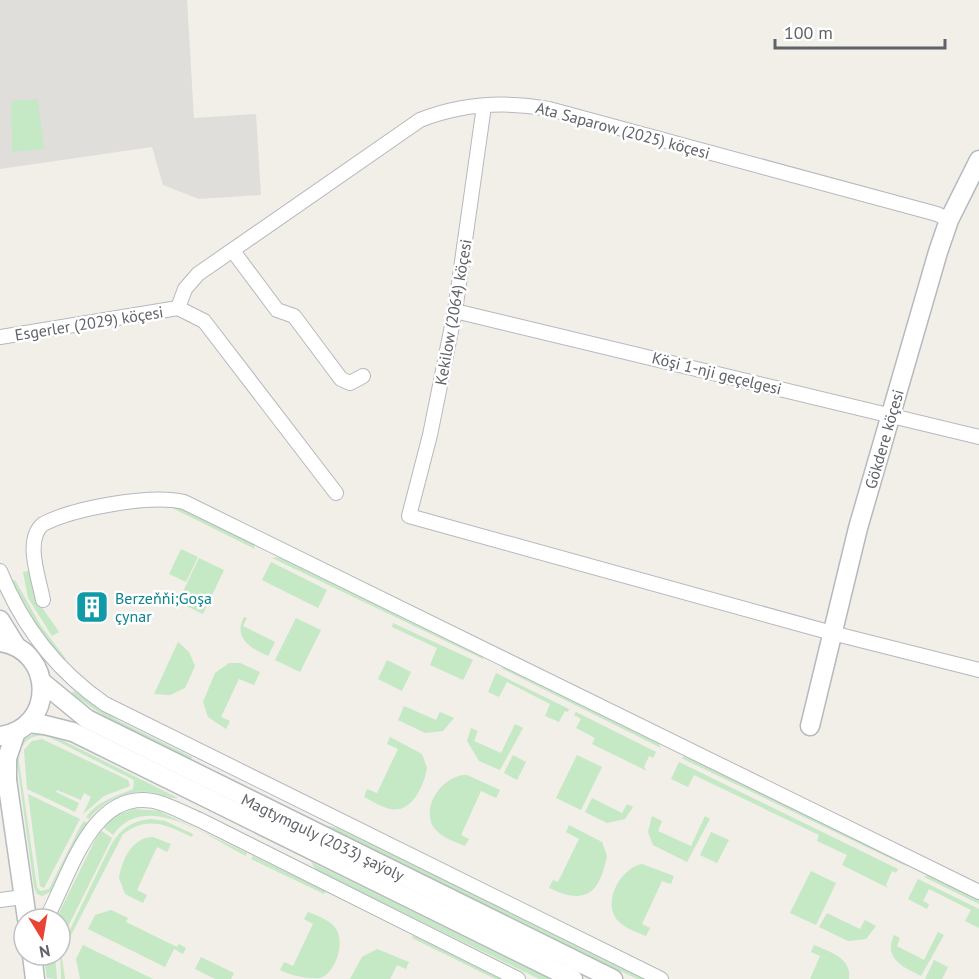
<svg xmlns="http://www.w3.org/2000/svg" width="979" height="979" font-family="'PT Sans',sans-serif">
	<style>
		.industrial { fill: #e0deda }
		.green { fill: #c5e8c5 }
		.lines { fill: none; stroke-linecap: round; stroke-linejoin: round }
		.street-casing { stroke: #b5b8bc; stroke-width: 16 }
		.secondary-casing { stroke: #b6babf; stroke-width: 21 }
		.street { stroke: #fff; stroke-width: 14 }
		.secondary { stroke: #fff; stroke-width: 18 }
		.labels { text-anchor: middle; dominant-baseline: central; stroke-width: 5; stroke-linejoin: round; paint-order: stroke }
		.street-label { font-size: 16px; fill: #5f6368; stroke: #fff }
		.culture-label { font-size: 16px; fill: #0d838f; stroke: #fff; text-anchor: start }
	</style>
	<rect width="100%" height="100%" fill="#f1efe8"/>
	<!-- industrial -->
	<polygon class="industrial" points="0,0 187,0 194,118 256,114 261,195 199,199 163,185 152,147 0,169"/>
	<!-- green -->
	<g class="green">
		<polygon points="38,99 44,149 12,152 11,101"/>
		<polygon points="164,504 177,506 253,543 255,549"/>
		<polygon points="181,549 198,557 186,582 169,574"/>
		<polygon points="281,557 482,654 483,659 272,558"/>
		<polygon points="199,558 224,570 203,614 178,602"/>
		<polygon points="271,562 327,590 318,608 262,580"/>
		<polygon points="32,570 43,609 59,632 52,636 28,598 23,572"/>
		<polygon points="15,580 41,626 66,659 64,661 38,628 12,581"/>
		<path d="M244,617L247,618L243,626L275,642L268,656C250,648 233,638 244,617Z"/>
		<polygon points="296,618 321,630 300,672 275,660"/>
		<polygon points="393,623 473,660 463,680 430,665 437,648 392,627"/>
		<polygon points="178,642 189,652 195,666 185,688 170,695 154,694"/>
		<polygon points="387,660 411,672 402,691 378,679"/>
		<polygon points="229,663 240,663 260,672 254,685 239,679 221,717 230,721 226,729 208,717 203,702 215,673"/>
		<polygon points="507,667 657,741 661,748 501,668"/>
		<polygon points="496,673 569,709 568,712 565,711 559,722 545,716 550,704 507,682 499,697 488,692"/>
		<polygon points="74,691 119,721 192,757 190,762 117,725 75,696 72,693"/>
		<polygon points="404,706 436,720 440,712 454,718 443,731 425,733 398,720"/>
		<polygon points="576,712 656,752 653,758 649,756 644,767 647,771 592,744 595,738 576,728 581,719 574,715"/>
		<polygon points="515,724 523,728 500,770 479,761 467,741 471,728 478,731 474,741 501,753"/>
		<path d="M35,733L50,734L178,798C172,799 163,795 155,793C130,788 105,799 89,819L86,817C99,800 115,797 133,789L134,780L49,737C31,732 18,744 19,762L37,887L40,891L49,889L80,827L84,821L87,823L52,891L42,896L37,894L34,887L16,755L23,740Z"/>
		<path d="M390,737L422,754L427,768C424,785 412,814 390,809C381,807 372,801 364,797L367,789L377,793L398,749L387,744Z"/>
		<polygon points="42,739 128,780 130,786 104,796 83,814 91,797 84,793 81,800 57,790 56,792 79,803 75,812 27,789 24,750 32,741"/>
		<polygon points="513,755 526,762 517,780 504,773"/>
		<polygon points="577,755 602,767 581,810 556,798"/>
		<polygon points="686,756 903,862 906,866 681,758"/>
		<polygon points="679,762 898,869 896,873 892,871 886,885 888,888 842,865 847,855 817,841 819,835 694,775 688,787 671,779"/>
		<path d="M467,775L500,790L496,798L481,791L461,835L469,839L465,846C456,842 442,838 436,830C418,809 443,774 467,775Z"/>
		<polygon points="28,794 80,819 44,888 40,886"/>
		<polygon points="592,798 622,813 627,804 633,807 625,819 607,823 585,812"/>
		<path d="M134,809L159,811L247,853L246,856C209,838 146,789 113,835L103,827L117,815Z"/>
		<polygon points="652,816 662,821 658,831 691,846 705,816 710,819 687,862 653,845 648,832"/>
		<path d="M151,819L165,821L193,834L192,837C167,825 148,815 123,834L64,949L62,958L65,979H61L60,950L110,847C120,829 131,821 151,819Z"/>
		<path d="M569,825L602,842L607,856C599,895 585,905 549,888L553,880L558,882L579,839L566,832Z"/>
		<polygon points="329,826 338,828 649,979 637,979 328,829"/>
		<polygon points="100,830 112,838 60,943 60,919 56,919"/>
		<polygon points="711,832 729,840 717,863 700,855"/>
		<path d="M153,837L171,844L167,852L157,847L137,890L147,895L143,903L125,894L119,878C122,860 132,837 153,837Z"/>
		<polygon points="253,856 326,891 324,894 251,859"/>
		<polygon points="311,862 551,979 539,979 316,870"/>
		<path d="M642,864L674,876L671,884L662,881L642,924L650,928L646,936C637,932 624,928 617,920C602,901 621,868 642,864Z"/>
		<polygon points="811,871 836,883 816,925 790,913"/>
		<polygon points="928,875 979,898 979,904 924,877"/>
		<polygon points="918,879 979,909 979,928 965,921 971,910 929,889 923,901 929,904 927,909 908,899"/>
		<polygon points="111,910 128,918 126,922 177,947 179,944 186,948 183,954 174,949 165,967 88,929 95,915"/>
		<path d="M308,912C318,916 330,920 336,929C345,942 336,972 321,978C307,979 292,976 280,970L284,962L293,966L313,924L304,919Z"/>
		<polygon points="827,913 860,929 865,920 876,926 866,939 848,941 819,927"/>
		<path d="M938,932L944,935L921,976C903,967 883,958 894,935L900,938L897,946L924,960Z"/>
		<polygon points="413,935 502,979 495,979 412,938"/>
		<polygon points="83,945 153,979 80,979 76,959"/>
		<path d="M814,945C830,952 852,958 849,979H810L820,956L811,952Z"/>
		<polygon points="377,949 409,962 406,969 397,965 390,979 350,979 362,957"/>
		<polygon points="43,955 55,955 57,979 47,978"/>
		<polygon points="201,957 234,973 231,979 215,979 195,969"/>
		<polygon points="934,960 948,967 942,979 925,979"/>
	</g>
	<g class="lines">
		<defs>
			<g id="street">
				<polyline points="484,106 455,311 430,435 409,516 832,633 979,670"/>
				<polyline points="233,251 277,310 294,316 341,379 350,383 363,376"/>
				<path d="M178,308L185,289L198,274L420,120C461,104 506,101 549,109L937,214L949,220"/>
				<polyline points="178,308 204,321 336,493"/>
				<polyline points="455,311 979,437"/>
				<polyline points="0,337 178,308"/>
				<path d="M0,571C22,626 57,671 105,704L661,979"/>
				<path d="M43,600C39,578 24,540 43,524C74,508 151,494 184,502L979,892"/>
				<polyline points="0,900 23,897"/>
				<path d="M46,919C69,878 91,789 153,801C169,804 185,814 200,820L518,979"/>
			</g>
			<g id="secondary">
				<polyline points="0,620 16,646"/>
				<path d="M0,642C55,650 56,729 0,736"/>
				<polyline points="42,682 87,719 613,979"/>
				<polyline points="28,723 45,725 73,732 573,979"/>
				<polyline points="810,726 858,528 938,252 949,220 979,160"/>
				<polyline points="0,763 7,780 7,758 16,732"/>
				<polyline points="7,780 27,919"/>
				<polyline points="32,955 35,979"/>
			</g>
		</defs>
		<!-- street casing -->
		<use href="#street" class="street-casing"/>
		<!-- secondary casing -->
		<use href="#secondary" class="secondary-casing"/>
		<!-- street -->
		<use href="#street" class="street"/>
		<!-- secondary -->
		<use href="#secondary" class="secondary"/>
	</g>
	<!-- icons -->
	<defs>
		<symbol id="building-square" viewBox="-11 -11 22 22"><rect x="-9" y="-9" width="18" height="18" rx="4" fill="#0f9aa8" stroke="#fff"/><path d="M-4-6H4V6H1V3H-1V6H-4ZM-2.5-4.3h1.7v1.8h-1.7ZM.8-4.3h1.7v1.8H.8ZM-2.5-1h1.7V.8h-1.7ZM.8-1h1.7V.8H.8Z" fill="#fff"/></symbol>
	</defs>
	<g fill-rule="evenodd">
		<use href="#building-square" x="73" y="588" width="38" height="38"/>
	</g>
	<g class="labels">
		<!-- street labels -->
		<g class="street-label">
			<text transform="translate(623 130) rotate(15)">Ata Saparow (2025) köçesi</text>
			<text transform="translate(453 312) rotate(-80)">Kekilow (2064) köçesi</text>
			<text transform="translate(89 323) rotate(-9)">Esgerler (2029) köçesi</text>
			<text transform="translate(717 373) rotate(14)">Köşi 1-nji geçelgesi</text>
			<text transform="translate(884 439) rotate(-74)">Gökdere köçesi</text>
			<text transform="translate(323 837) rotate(26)">Magtymguly (2033) şaýoly</text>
		</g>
		<!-- culture labels -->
		<g class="culture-label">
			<text x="115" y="598">Berzeňňi;Goşa<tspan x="115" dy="18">çynar</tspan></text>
		</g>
	</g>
	<!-- north arrow -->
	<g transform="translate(42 937) rotate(169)"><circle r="28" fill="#ffffff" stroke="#bfc1c3" stroke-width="1.5"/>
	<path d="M0-4.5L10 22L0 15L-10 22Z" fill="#ea4335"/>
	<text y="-9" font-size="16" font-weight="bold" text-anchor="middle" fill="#5f6368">N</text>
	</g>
	<!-- scale -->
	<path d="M775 39v9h170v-9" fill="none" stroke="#5f6368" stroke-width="3"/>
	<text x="784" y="39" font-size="18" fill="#5f6368" stroke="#ffffff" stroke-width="4.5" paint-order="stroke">100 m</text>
</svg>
